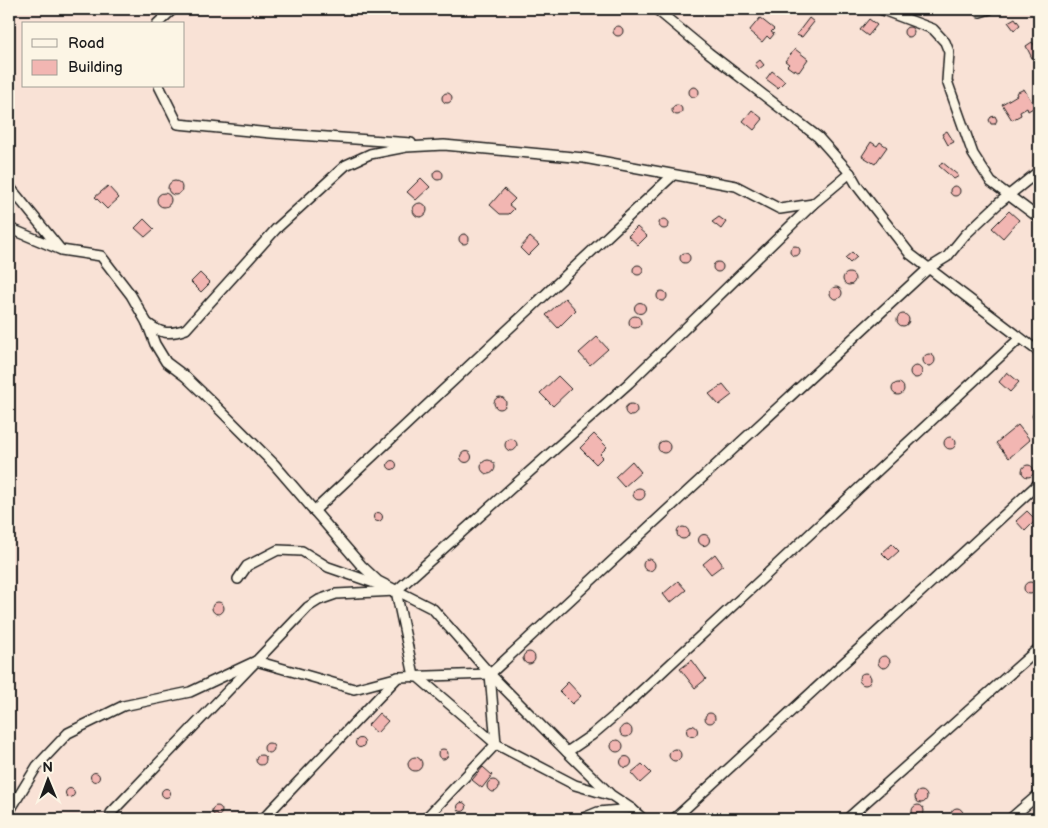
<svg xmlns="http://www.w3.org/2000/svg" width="1048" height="828" font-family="'Balsamiq Sans',sans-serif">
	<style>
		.building { fill: #f2b6b2; stroke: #1c1c1c }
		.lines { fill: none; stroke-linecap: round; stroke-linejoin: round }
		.street-casing { stroke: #1c1c1c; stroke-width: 12 }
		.street { stroke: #fcf5e5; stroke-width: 9 }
	</style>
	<rect width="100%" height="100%" fill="#f9e2d6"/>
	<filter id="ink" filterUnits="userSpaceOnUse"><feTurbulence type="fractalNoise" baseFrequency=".02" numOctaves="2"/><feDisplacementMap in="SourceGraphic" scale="10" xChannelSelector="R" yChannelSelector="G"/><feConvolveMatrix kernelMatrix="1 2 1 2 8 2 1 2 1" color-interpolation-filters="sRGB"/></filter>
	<g filter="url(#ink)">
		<!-- building -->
		<g class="building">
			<polygon points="775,9 786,9 780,15 774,10"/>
			<polygon points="760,18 774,29 771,32 774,34 770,39 767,36 762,42 749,31"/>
			<polygon points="809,18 814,22 802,37 796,35"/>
			<polygon points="1015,18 1020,25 1014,30 1008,22"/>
			<polygon points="869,19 877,25 868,36 860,30"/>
			<circle cx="618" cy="31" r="5"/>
			<circle cx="909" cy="32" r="5"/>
			<polygon points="1032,42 1039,51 1032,58 1026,46"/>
			<polygon points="795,49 808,59 799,72 795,69 794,71 787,66 789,64 785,61"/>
			<polygon points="760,60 764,65 759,69 755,64"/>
			<polygon points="772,71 785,81 778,88 766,79"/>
			<circle cx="694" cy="92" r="5"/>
			<polygon points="1024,89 1035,107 1028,111 1027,108 1020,112 1021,115 1012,120 1002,104 1017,95 1016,93"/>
			<polygon points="1039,92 1039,101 1036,98 1036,95"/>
			<circle cx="447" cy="98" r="5"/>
			<circle cx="677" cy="110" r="5"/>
			<polygon points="752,110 763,119 754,130 743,121"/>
			<polygon points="995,116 997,120 995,124 991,124 989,120 991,117"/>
			<polygon points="947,131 954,142 948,145 942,134"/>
			<polygon points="871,142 877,146 880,142 887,147 875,164 862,156"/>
			<polygon points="942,162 959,176 954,179 939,166"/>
			<circle cx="438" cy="175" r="5"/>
			<polygon points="421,178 430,187 416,200 407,192"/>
			<circle cx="175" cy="188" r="7"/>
			<polygon points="108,186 119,198 107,209 95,197"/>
			<circle cx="955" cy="191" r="5"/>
			<polygon points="504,189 515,199 509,205 514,209 509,214 500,214 490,205"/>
			<circle cx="164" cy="200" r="7"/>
			<circle cx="420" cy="210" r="7"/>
			<polygon points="1009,211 1019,220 1003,238 992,228"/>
			<polygon points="719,217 726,222 721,229 712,222"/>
			<polygon points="144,219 154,229 145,237 135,228"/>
			<circle cx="664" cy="224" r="5"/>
			<polygon points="637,227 647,236 638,245 628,236"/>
			<circle cx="464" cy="239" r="5"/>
			<polygon points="530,237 539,245 528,256 520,248"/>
			<circle cx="795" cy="251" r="5"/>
			<polygon points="852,252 857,257 850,263 845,258"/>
			<circle cx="685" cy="258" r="5"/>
			<circle cx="718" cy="267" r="5"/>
			<polygon points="9,263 13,266 13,269 9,273"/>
			<circle cx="638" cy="270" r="5"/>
			<circle cx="849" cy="279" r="6"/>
			<polygon points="200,273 210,283 201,292 191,282"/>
			<circle cx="836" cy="293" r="6"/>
			<circle cx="662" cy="296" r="5"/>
			<polygon points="565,298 576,310 558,328 546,315"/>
			<circle cx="640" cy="308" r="5.5"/>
			<circle cx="903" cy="320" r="6"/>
			<circle cx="635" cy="322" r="6"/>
			<polygon points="597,337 608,349 590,365 579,353"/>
			<circle cx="929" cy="360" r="6"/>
			<circle cx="916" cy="372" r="6"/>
			<polygon points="1007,372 1019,382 1010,392 999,382"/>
			<polygon points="558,376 571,389 553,406 540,393"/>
			<circle cx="898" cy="389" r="6"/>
			<polygon points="723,384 732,395 719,405 709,394"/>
			<circle cx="500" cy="403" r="6"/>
			<circle cx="631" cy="410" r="6"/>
			<polygon points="1038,410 1039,410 1039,422 1035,422 1032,416 1034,412"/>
			<polygon points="1018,425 1030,440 1009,458 996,443"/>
			<polygon points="594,434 607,447 600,454 603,457 596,464 580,448"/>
			<circle cx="950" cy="443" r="6"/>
			<circle cx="511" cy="445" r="6"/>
			<circle cx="664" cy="447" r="6"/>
			<circle cx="466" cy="457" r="5.5"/>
			<circle cx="488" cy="467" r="7"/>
			<circle cx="392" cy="465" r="4.5"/>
			<polygon points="632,461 641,472 624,487 615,477"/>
			<circle cx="1028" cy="471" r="6"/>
			<circle cx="639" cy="494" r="6"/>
			<polygon points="9,499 12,504 9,508"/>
			<polygon points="1027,511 1036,520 1025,531 1016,521"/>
			<circle cx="378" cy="517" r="4.5"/>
			<circle cx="683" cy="533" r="6"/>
			<circle cx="704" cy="540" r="5.5"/>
			<polygon points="892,544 899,551 889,560 882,553"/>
			<polygon points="715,554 723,565 711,574 703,564"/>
			<circle cx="649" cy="565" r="6"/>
			<polygon points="678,581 686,590 670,603 663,594"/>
			<circle cx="1030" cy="588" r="6"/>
			<circle cx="218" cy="608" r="6"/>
			<circle cx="529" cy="658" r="6"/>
			<circle cx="884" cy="662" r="6"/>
			<polygon points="692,660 706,679 695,688 680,669"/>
			<circle cx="865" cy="679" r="6"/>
			<polygon points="568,682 581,696 572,704 559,691"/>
			<polygon points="379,713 388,721 377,733 368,725"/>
			<circle cx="710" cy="718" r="5"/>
			<circle cx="626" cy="731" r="6"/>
			<circle cx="692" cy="731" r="5.5"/>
			<circle cx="360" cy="743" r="4.5"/>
			<circle cx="617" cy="746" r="6"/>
			<circle cx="269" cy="748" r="5"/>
			<circle cx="443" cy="754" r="5"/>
			<circle cx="675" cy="755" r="6"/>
			<circle cx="261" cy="760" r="5"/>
			<circle cx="626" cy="762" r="5.5"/>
			<circle cx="415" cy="764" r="7"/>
			<polygon points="642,764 651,773 640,783 631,773"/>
			<polygon points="483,767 492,775 482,788 472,780"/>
			<circle cx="95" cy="777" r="4.5"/>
			<circle cx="493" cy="786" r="6"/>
			<circle cx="70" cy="793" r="4.5"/>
			<circle cx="166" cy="793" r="4.5"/>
			<circle cx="921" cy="797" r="6"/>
			<circle cx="462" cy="807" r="4.5"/>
			<circle cx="918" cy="811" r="6"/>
			<circle cx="217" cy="811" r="5"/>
			<circle cx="957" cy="814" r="6"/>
			<polygon points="872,813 878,819 866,819"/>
		</g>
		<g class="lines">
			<defs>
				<g id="street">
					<polyline points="656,9 709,53 818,137 850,173 858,187 910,254 1039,352"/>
					<polyline points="880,9 933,29 945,42 949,52 947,81 973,154 991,182 1039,218"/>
					<polyline points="980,12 990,9"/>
					<polyline points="157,24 173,9"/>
					<polyline points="159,86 178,124 271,133 411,143"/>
					<polyline points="9,186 61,250 101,256 131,295 147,323 155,344 166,362 186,377 212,402 274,464 361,565 378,581 433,609 490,674 567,752 611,795 632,809 643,819"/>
					<polyline points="9,228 59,249"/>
					<path d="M147,323C161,334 169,335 186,329L276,229L346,165L370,154L406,147L444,145L584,158L736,186L780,209L813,204"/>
					<polyline points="314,511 672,176"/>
					<polyline points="238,579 247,566 278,550 302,551 328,567 380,585"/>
					<polyline points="396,591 414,676"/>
					<polyline points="415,677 418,677 496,744 575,785 609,795"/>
					<polyline points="567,752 592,735 619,712 1020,338"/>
					<polyline points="9,812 37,766 68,733 123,706 190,692 256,661 354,689 399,677 490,674 929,268 947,257 965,235 999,203 1039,171"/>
					<polyline points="111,813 308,607 319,600 336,594 396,591 629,383 813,204 850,173"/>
					<polyline points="263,819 398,677"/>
					<polyline points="425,819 496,744 490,674"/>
					<polyline points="581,819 598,812 632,809"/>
					<polyline points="674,819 1039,483"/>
					<polyline points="847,819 1039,648"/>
					<polyline points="1010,819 1039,794"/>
				</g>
			</defs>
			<!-- street casing -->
			<use href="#street" class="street-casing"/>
			<!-- street -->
			<use href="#street" class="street"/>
		</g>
	</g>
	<!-- margin -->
	<rect width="1048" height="828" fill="none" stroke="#fcf5e5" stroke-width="30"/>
	<rect x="15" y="15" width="1018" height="798" fill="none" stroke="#1c1c1c" stroke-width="2" filter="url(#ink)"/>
	<!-- legend -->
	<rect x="22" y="22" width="162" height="65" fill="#fcf5e5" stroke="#a29e95"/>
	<rect x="32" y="39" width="25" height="8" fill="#fcf5e5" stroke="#a29e95"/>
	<text x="68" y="48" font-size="15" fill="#1c1c1c">Road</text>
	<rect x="32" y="60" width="25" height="15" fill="#f2b6b2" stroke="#a29e95"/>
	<text x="68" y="72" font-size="15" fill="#1c1c1c">Building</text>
	<!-- north arrow -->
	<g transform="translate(48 780) rotate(359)" stroke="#fcf5e5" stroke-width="4" paint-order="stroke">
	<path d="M0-4L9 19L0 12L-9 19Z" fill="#1c1c1c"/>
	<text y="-8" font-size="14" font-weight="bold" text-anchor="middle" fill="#1c1c1c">N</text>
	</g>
</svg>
